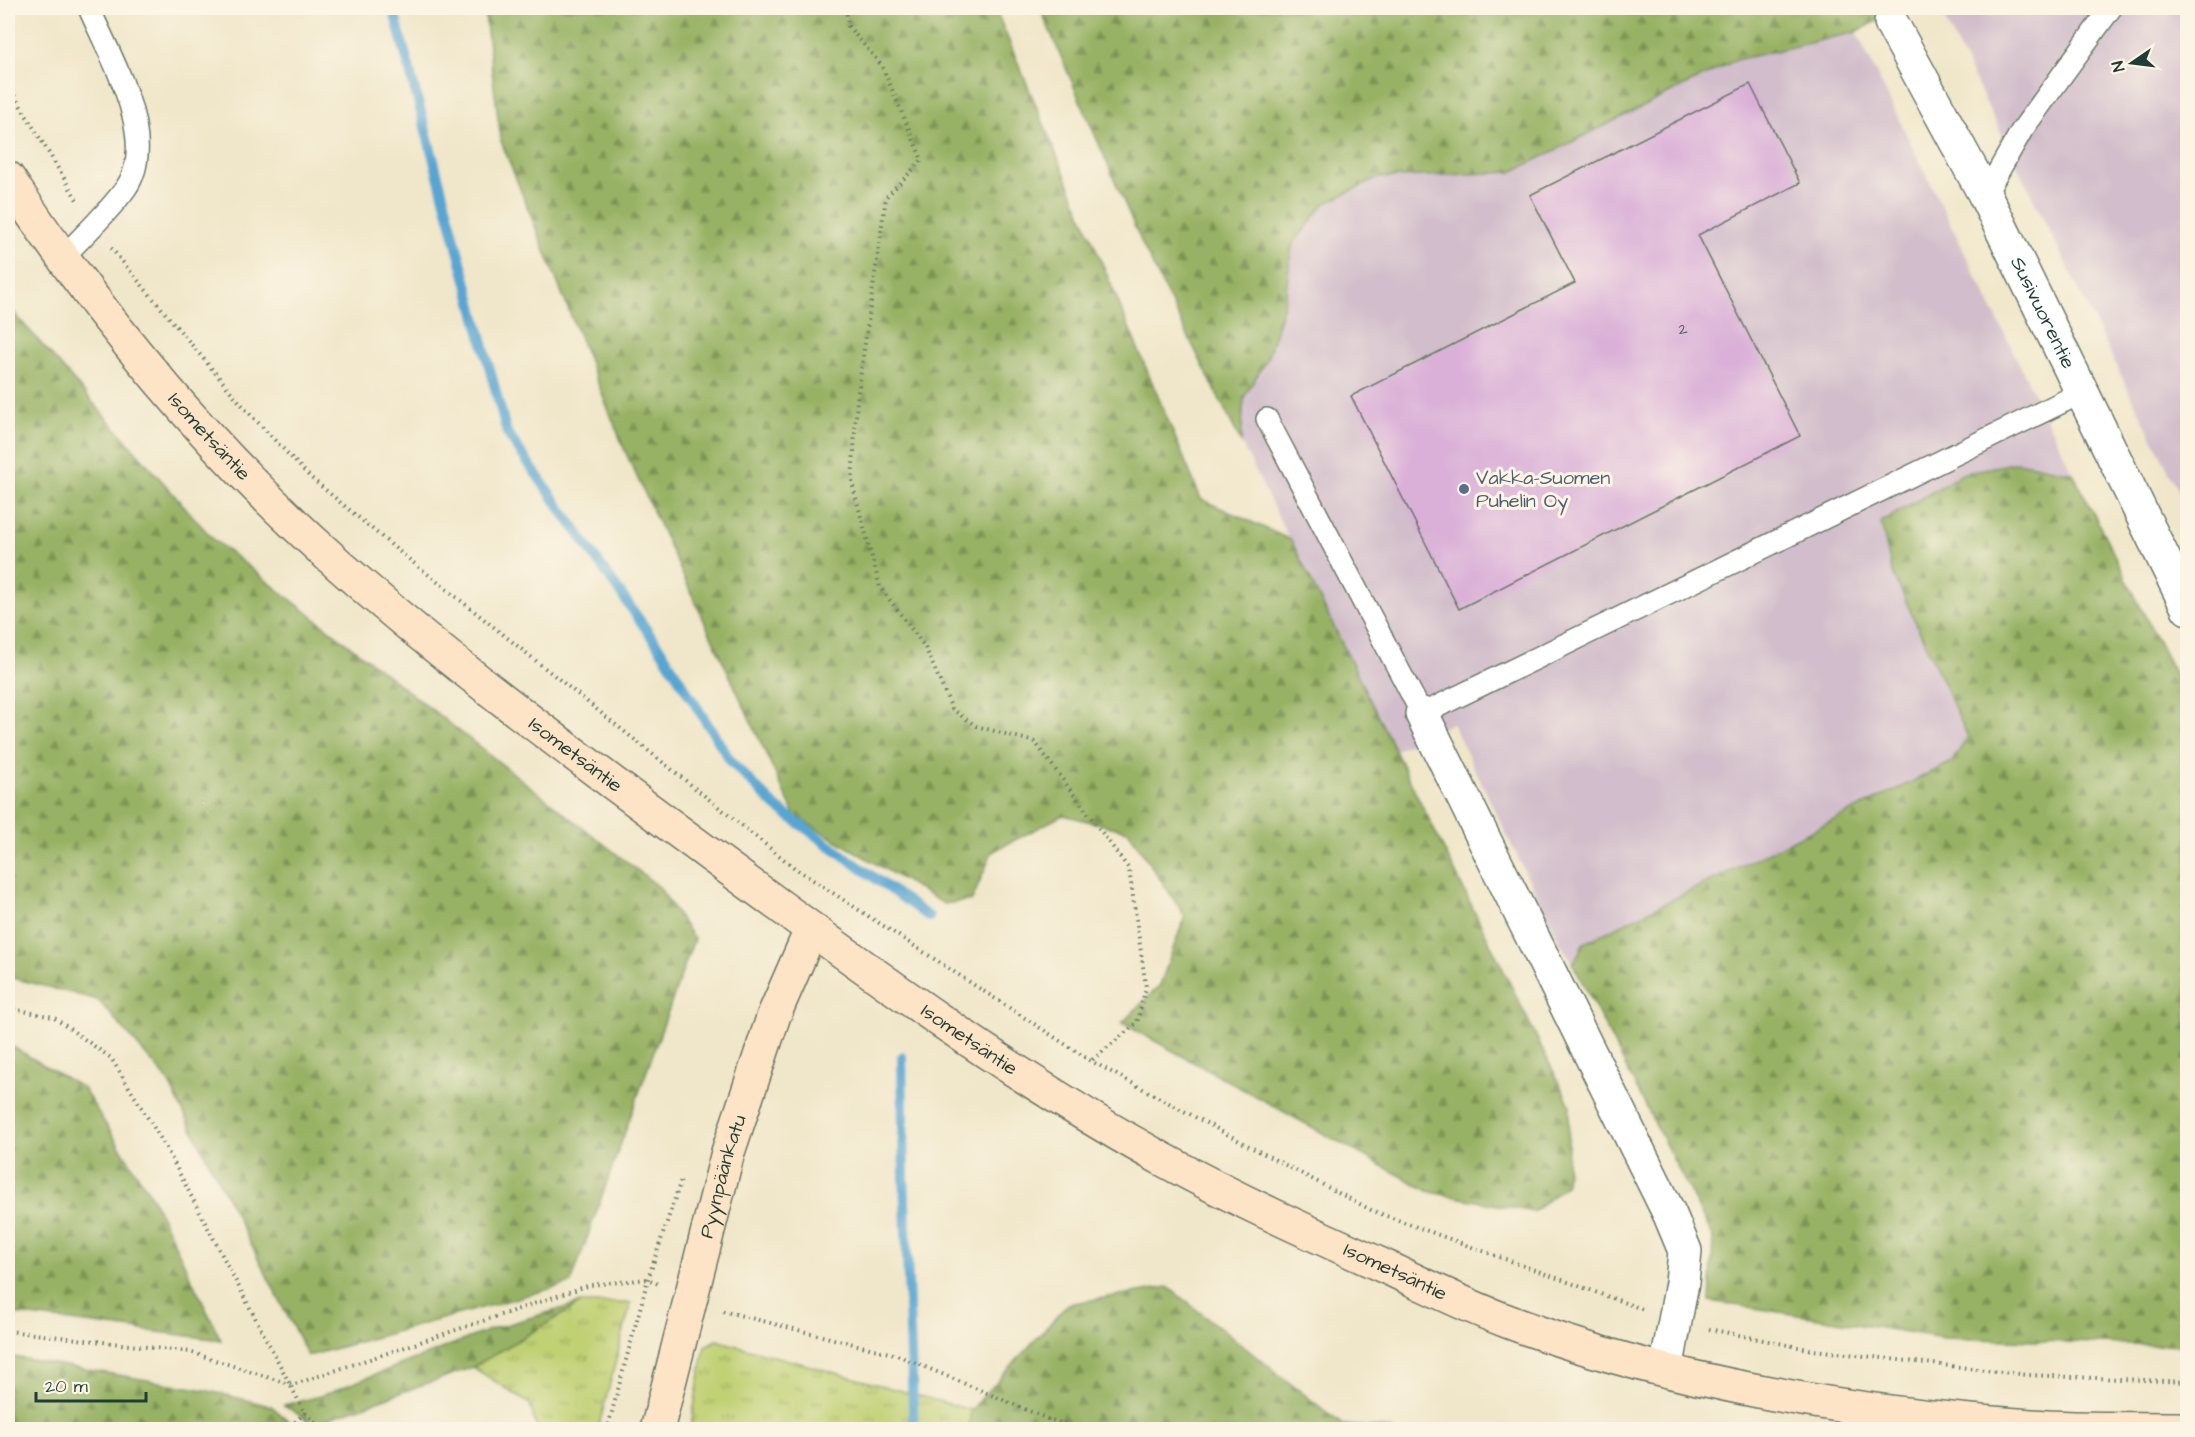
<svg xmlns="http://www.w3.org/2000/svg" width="2195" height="1437" font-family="'Architects Daughter',sans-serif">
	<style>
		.industrial { fill: #d1bdcb }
		.grass { fill: url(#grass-tufts); stroke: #708654; stroke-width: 1.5 }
		.forest { fill: url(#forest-firs); stroke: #5c784c; stroke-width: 1.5 }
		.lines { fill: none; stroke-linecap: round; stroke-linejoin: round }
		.stream { stroke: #58a5d1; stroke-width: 10 }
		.building { fill: #dab0d8 }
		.service-casing { stroke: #687868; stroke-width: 24 }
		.minor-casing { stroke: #687868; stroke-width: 36 }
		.secondary-casing { stroke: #687868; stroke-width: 36 }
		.path { stroke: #687868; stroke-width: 4; stroke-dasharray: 1.5 4.5; stroke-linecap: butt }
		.service { stroke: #fff; stroke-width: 21 }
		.minor { stroke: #fff; stroke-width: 33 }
		.secondary { stroke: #fee4c6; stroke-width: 33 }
		.service-dot { fill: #5c6f8a; stroke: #fcf5e5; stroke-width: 2 }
		.labels { text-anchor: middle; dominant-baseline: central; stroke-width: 6; stroke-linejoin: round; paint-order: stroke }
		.number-label { font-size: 16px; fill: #4e5a5d }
		.street-label { font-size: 20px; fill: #1f3d34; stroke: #fcf5e5 }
		.service-label { font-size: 20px; fill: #4e5e75; stroke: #fcf5e5; text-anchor: start }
	</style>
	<defs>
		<pattern id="grass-tufts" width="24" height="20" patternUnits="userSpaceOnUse" patternTransform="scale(1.5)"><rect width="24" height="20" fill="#c0d073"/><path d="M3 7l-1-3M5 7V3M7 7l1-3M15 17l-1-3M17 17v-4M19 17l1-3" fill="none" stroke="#9baa5f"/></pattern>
		<pattern id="forest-firs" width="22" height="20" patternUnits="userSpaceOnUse" patternTransform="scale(1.5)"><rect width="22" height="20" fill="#98b265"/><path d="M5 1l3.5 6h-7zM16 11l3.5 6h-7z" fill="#7b9254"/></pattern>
	</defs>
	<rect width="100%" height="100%" fill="#fcf5e5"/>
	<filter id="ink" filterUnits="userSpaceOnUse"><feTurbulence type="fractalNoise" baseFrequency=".0167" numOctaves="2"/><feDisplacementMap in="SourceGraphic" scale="12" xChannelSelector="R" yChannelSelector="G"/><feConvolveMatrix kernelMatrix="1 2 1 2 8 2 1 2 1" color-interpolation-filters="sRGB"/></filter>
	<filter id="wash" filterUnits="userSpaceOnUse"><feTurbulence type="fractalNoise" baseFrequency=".008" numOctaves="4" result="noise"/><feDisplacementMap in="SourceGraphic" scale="24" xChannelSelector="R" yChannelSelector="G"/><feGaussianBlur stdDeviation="1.35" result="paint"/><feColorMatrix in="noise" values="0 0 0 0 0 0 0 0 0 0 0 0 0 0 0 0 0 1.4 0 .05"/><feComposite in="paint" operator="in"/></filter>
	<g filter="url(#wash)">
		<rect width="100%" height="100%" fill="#f0e6c9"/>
		<!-- industrial -->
		<g class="industrial">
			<polygon points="1939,8 2187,8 2187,508"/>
			<polygon points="1856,32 2073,473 2018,462 1881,522 1892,571 1968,737 1952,762 1584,943 1573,964 1558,939 1452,723 1394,751 1241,442 1244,397 1267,359 1284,305 1292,246 1324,204 1378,178 1512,172 1736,60"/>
		</g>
		<!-- grass -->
		<g class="grass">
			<polygon points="581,1303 631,1303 598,1429 537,1429 530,1404 473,1367"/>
			<polygon points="716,1340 971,1410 969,1429 690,1430 705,1346"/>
		</g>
		<!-- forest -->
		<g class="forest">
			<polygon points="484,8 995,8 1201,499 1291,540 1570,1105 1566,1185 1533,1212 1430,1192 1122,1023 1160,985 1185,916 1128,831 1063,815 992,852 972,900 944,904 795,816 625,451 501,141"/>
			<polygon points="1040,8 1900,8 1856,32 1736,60 1512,172 1378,178 1324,204 1292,246 1284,305 1267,359 1244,397 1241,442 1144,248"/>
			<polygon points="8,306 213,539 659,887 694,939 571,1283 308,1356 166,1078 98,1000 8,977"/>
			<polygon points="2018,462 2073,473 2187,699 2187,1346 1944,1338 1710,1301 1713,1237 1573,964 1584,943 1952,762 1968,737 1892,571 1881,522 1964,473"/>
			<polygon points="8,1044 83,1088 153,1199 221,1340 8,1313"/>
			<polygon points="1168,1287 1343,1425 1393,1429 969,1429 971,1410 1068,1304"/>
			<polygon points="581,1303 473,1367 313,1424 284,1405 320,1396 495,1328"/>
			<polygon points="8,1356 205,1390 271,1406 298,1429 8,1429"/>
		</g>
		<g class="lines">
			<!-- stream -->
			<g class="stream">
				<polyline points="393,8 507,433 663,653 732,763 776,807 929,917"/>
				<polyline points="902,1057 904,1178 914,1430"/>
			</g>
		</g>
		<g id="blocks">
			<!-- building -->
			<polygon class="building" points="1750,84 1800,183 1698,235 1800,436 1459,609 1351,396 1575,283 1530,195"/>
		</g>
	</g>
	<g filter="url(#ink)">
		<use href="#blocks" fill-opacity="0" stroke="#687868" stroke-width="1.5"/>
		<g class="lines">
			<defs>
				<g id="service">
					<polyline points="1985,195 2022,130 2111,8"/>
					<path d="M61,259C83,236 107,214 126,188C160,139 109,55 89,8"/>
					<polyline points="1267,419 1422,714 2081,393"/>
				</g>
				<g id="minor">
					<path id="s1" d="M1891,22L1985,195L2188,608"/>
					<polyline points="1422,714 1670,1215 1685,1251 1682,1283 1666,1370"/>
				</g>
				<g id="secondary">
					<path id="s2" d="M8,178C98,316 214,455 338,564C455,668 583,761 709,854C856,962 1004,1072 1164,1160C1237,1200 1312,1234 1388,1268C1427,1286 1466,1306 1507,1321C1669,1383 1858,1414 2031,1426C2083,1430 2135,1428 2188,1429"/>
					<path id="s3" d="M657,1430L728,1152L774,1015L811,930"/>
				</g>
			</defs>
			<!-- service casing -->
			<use href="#service" class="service-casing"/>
			<!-- minor casing -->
			<use href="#minor" class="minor-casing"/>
			<!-- secondary casing -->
			<use href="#secondary" class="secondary-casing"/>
			<!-- path -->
			<g class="path">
				<polyline points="846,8 848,26 882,66 922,160 886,197 857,399 852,483 880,587 925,647 952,709 976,726 1035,742 1129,869 1146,987 1137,1023 1091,1061"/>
				<polyline points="8,85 77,200"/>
				<polyline points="111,248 247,411 310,477 395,548 796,869 1091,1061 1249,1146 1373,1211 1642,1309"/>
				<polyline points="8,1008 53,1017 111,1058 164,1144 305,1413 326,1430"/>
				<polyline points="723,1311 897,1355 1048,1419 1086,1430"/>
				<polyline points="1709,1329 1813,1350 2028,1375 2188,1382"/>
				<polyline points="8,1331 190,1352 292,1385 590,1285 648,1279 658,1284"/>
				<polyline points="1048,1419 1050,1430"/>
				<polyline points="286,1430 305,1413"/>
				<polyline points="607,1430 648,1279 682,1177"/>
			</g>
			<!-- service -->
			<use href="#service" class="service"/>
			<!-- minor -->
			<use href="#minor" class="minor"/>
			<!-- secondary -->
			<use href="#secondary" class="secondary"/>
		</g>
	</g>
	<!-- markers -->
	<circle class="service-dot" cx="1464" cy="489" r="6"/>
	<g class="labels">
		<!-- number labels -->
		<g class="number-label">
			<text x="1683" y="329">2</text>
		</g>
		<!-- street labels -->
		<g class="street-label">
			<text stroke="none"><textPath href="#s1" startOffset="328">Susivuorentie</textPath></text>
			<text stroke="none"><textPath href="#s2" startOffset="328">Isometsäntie</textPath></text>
			<text stroke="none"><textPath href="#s2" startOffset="814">Isometsäntie</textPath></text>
			<text stroke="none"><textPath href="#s2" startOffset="1300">Isometsäntie</textPath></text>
			<text stroke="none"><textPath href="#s3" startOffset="262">Pyynpäänkatu</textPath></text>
			<text stroke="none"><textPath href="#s2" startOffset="1786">Isometsäntie</textPath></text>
		</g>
		<!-- service labels -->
		<g class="service-label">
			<text x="1476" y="478">Vakka-Suomen<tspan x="1476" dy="23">Puhelin Oy</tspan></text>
		</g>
	</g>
	<!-- margin -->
	<rect width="2195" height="1437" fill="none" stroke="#fcf5e5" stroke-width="30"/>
	<!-- north arrow -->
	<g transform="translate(2132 63) rotate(256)" stroke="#fcf5e5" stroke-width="4.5" paint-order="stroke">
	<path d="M0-4.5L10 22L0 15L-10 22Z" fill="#1f3d34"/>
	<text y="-9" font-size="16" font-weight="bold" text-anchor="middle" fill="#1f3d34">N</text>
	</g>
	<!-- scale -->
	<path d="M36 1392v9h110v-9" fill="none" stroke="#1f3d34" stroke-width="3"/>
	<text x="45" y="1392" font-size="18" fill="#1f3d34" stroke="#fcf5e5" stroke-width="4.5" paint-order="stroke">20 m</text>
</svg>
